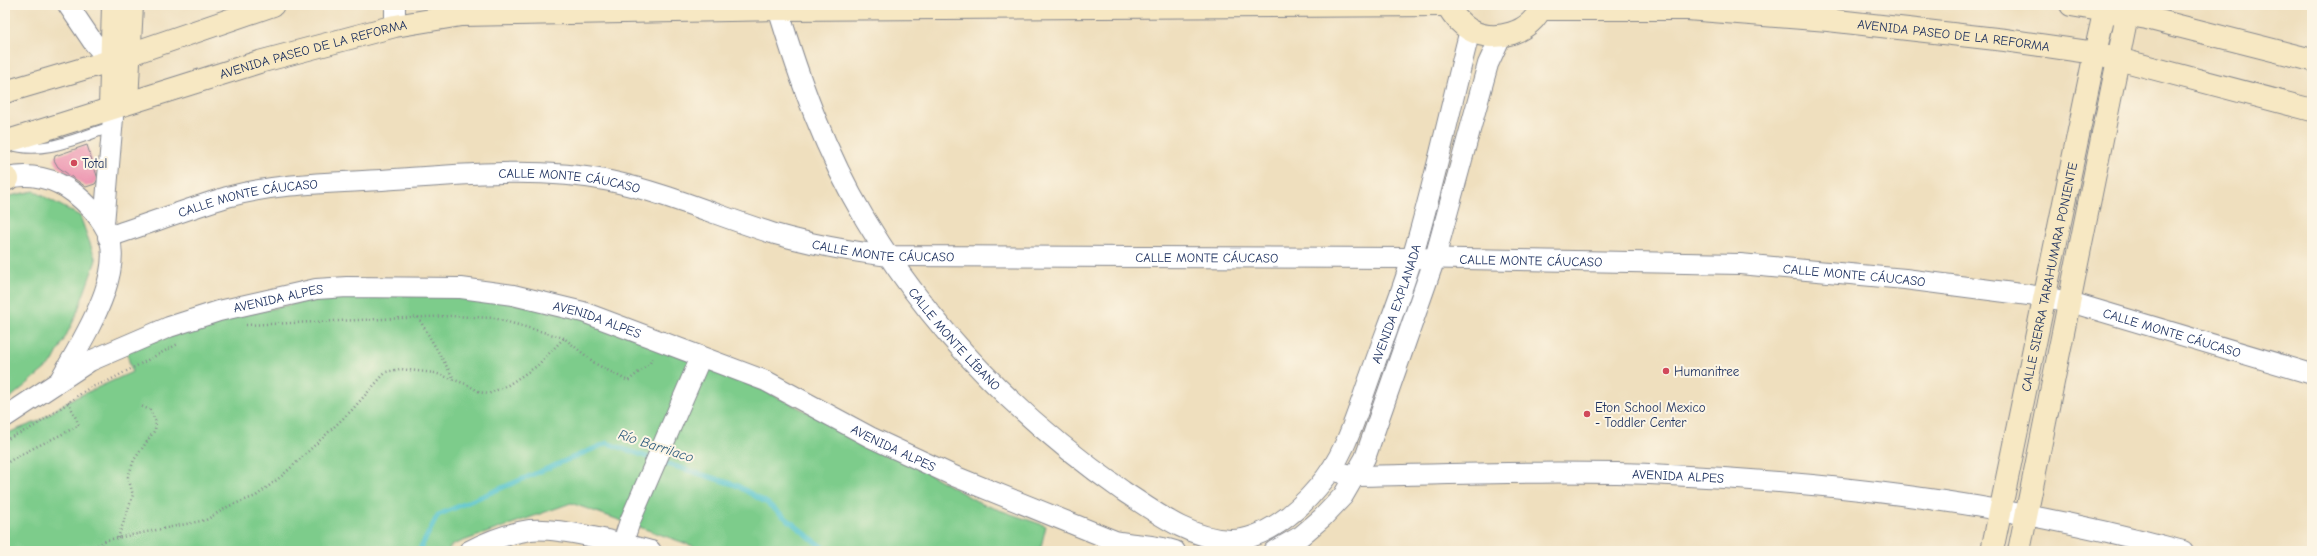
<svg xmlns="http://www.w3.org/2000/svg" width="2317" height="556" font-family="'Comic Neue',sans-serif">
	<style>
		.green { fill: #7dcc8b; stroke: #4c7e74 }
		.lines { fill: none; stroke-linecap: round; stroke-linejoin: round }
		.stream { stroke: #58c5cd; stroke-width: 5 }
		.building { fill: #ed96b1 }
		.lane-casing { stroke: #85878e; stroke-width: 12 }
		.street-casing { stroke: #85878e; stroke-width: 22 }
		.secondary-casing { stroke: #85878e; stroke-width: 24 }
		.path { stroke: #85878e; stroke-width: 2.5; stroke-dasharray: 1 3; stroke-linecap: butt }
		.lane { stroke: #fff; stroke-width: 10 }
		.street { stroke: #fff; stroke-width: 20 }
		.secondary { stroke: #f7e8c3; stroke-width: 22 }
		.poi-dot { fill: #d1495b; stroke: #fcf5e5; stroke-width: 1.5 }
		.labels { text-anchor: middle; dominant-baseline: central; stroke-width: 4; stroke-linejoin: round; paint-order: stroke }
		.street-label { font-size: 13px; fill: #1b2f5e; stroke: #fcf5e5 }
		.poi-label { font-size: 13px; fill: #1b2f5e; stroke: #fcf5e5; text-anchor: start }
		.water-label { font-size: 14px; font-style: italic; fill: #2d5c7f; stroke: #fcf5e5 }
	</style>
	<rect width="100%" height="100%" fill="#fcf5e5"/>
	<filter id="ink" filterUnits="userSpaceOnUse"><feTurbulence type="fractalNoise" baseFrequency=".025" numOctaves="2"/><feDisplacementMap in="SourceGraphic" scale="8" xChannelSelector="R" yChannelSelector="G"/><feConvolveMatrix kernelMatrix="1 2 1 2 8 2 1 2 1" color-interpolation-filters="sRGB"/></filter>
	<filter id="wash" filterUnits="userSpaceOnUse"><feTurbulence type="fractalNoise" baseFrequency=".012" numOctaves="4" result="noise"/><feDisplacementMap in="SourceGraphic" scale="16" xChannelSelector="R" yChannelSelector="G"/><feGaussianBlur stdDeviation="0.9" result="paint"/><feColorMatrix in="noise" values="0 0 0 0 0 0 0 0 0 0 0 0 0 0 0 0 0 1.4 0 .05"/><feComposite in="paint" operator="in"/></filter>
	<g filter="url(#wash)">
		<rect width="100%" height="100%" fill="#efdfbe"/>
		<!-- green -->
		<g class="green">
			<polygon points="34,191 80,216 96,260 75,318 52,363 9,399 5,400 5,197"/>
			<polygon points="460,293 583,317 763,390 908,462 982,504 1046,526 1040,551 699,551 693,546 571,503 452,545 447,551 5,551 5,434 39,421 68,401 132,372 126,350 222,320 324,297"/>
		</g>
		<g class="lines">
			<!-- stream -->
			<g class="stream">
				<polyline points="661,462 736,485 767,503 827,551"/>
				<polyline points="419,551 438,515 607,443 653,459"/>
			</g>
		</g>
		<g id="blocks">
			<!-- building -->
			<polygon class="building" points="87,145 98,179 95,184 86,187 58,167 54,160 55,156"/>
		</g>
	</g>
	<g filter="url(#ink)">
		<use href="#blocks" fill-opacity="0" stroke="#85878e" stroke-width="1"/>
		<g class="lines">
			<defs>
				<path id="lane" d="M9,144C43,156 79,137 111,127"/>
				<g id="street">
					<polyline points="68,5 93,42 110,61"/>
					<polyline points="395,5 395,26"/>
					<path id="s1" d="M777,5C799,79 825,152 865,219C930,328 1020,419 1123,491C1155,512 1190,539 1230,540C1263,541 1298,511 1318,487C1346,456 1357,412 1371,374C1385,334 1401,295 1413,255C1435,181 1451,105 1470,30"/>
					<path d="M5,179C28,172 55,178 74,193C85,202 96,212 103,224C132,266 82,340 61,378"/>
					<polyline points="104,224 113,118 110,107"/>
					<path id="s2" d="M108,237C148,224 187,209 227,197C277,183 330,183 382,180C457,175 536,166 610,181C667,193 720,217 775,234C814,245 848,251 889,256L1412,258L1740,264L1905,279L2044,297L2070,302L2312,374"/>
					<path id="s3" d="M5,417L90,361L169,327L219,311L316,289L347,287L461,288L513,295L583,312L766,381L870,437L954,476L1115,541C1135,545 1156,545 1175,551"/>
					<path id="s4" d="M1331,470L1355,476C1460,474 1565,470 1670,475C1843,483 2016,505 2183,551"/>
					<path d="M469,551C488,541 509,533 530,530C560,527 620,543 651,551"/>
					<polyline points="625,551 626,533 630,521 701,357"/>
					<polyline points="1274,551 1301,536 1322,518 1343,496 1365,458 1435,258 1488,64 1501,36"/>
				</g>
				<g id="secondary">
					<path d="M1447,5C1453,15 1460,24 1470,30C1495,44 1532,33 1542,5"/>
					<polyline points="2071,5 2147,18 2312,60"/>
					<path id="s5" d="M1541,9H1687L1828,20L2005,40L2095,53L2312,110"/>
					<polyline points="5,92 110,61 273,5"/>
					<polyline points="127,102 132,5"/>
					<polyline points="110,107 113,5"/>
					<path id="s6" d="M5,142L259,62L395,26L461,15L778,9L1447,5"/>
					<polyline points="5,177 8,179"/>
					<path id="s7" d="M1992,551L2095,53L2105,9L2110,5"/>
					<polyline points="2019,551 2129,5"/>
				</g>
			</defs>
			<!-- lane casing -->
			<use href="#lane" class="lane-casing"/>
			<!-- street casing -->
			<use href="#street" class="street-casing"/>
			<!-- secondary casing -->
			<use href="#secondary" class="secondary-casing"/>
			<!-- path -->
			<g class="path">
				<polyline points="418,317 454,379"/>
				<polyline points="246,325 450,316 494,318 564,338"/>
				<polyline points="5,440 35,426 89,388 108,381 178,344"/>
				<path d="M5,464C28,449 55,439 79,425L68,401"/>
				<polyline points="118,538 133,495 128,477 134,460 155,430 156,422 150,410 141,406"/>
				<polyline points="87,551 107,540 206,520 229,506 256,496 283,475 351,411 386,372 400,369 435,373 466,384 480,392 488,394 508,385 537,366 564,338 596,364 628,381 650,363 653,357"/>
			</g>
			<!-- lane -->
			<use href="#lane" class="lane"/>
			<!-- street -->
			<use href="#street" class="street"/>
			<!-- secondary -->
			<use href="#secondary" class="secondary"/>
		</g>
	</g>
	<!-- markers -->
	<g class="poi-dot">
		<circle cx="74" cy="163" r="4"/>
		<circle cx="1666" cy="371" r="4"/>
		<circle cx="1587" cy="414" r="4"/>
	</g>
	<g class="labels">
		<!-- street labels -->
		<g class="street-label">
			<text stroke="none"><textPath href="#s5" startOffset="414">AVENIDA PASEO DE LA REFORMA</textPath></text>
			<text stroke="none"><textPath href="#s6" startOffset="322">AVENIDA PASEO DE LA REFORMA</textPath></text>
			<text stroke="none"><textPath href="#s2" startOffset="470">CALLE MONTE CÁUCASO</textPath></text>
			<text stroke="none"><textPath href="#s2" startOffset="146">CALLE MONTE CÁUCASO</textPath></text>
			<text stroke="none"><textPath href="#s2" startOffset="794">CALLE MONTE CÁUCASO</textPath></text>
			<text stroke="none"><textPath href="#s2" startOffset="1118">CALLE MONTE CÁUCASO</textPath></text>
			<text stroke="none"><textPath href="#s2" startOffset="1442">CALLE MONTE CÁUCASO</textPath></text>
			<text stroke="none"><textPath href="#s2" startOffset="1766">CALLE MONTE CÁUCASO</textPath></text>
			<text stroke="none"><textPath href="#s7" startOffset="280">CALLE SIERRA TARAHUMARA PONIENTE</textPath></text>
			<text stroke="none"><textPath href="#s3" startOffset="301">AVENIDA ALPES</textPath></text>
			<text stroke="none"><textPath href="#s1" startOffset="1035">AVENIDA EXPLANADA</textPath></text>
			<text stroke="none"><textPath href="#s3" startOffset="625">AVENIDA ALPES</textPath></text>
			<text stroke="none"><textPath href="#s2" startOffset="2090">CALLE MONTE CÁUCASO</textPath></text>
			<text stroke="none"><textPath href="#s1" startOffset="382">CALLE MONTE LÍBANO</textPath></text>
			<text stroke="none"><textPath href="#s3" startOffset="949">AVENIDA ALPES</textPath></text>
			<text stroke="none"><textPath href="#s4" startOffset="348">AVENIDA ALPES</textPath></text>
		</g>
		<!-- poi labels -->
		<g class="poi-label">
			<text x="82" y="163">Total</text>
			<text x="1674" y="371">Humanitree</text>
			<text x="1595" y="407">Eton School Mexico<tspan x="1595" dy="15">- Toddler Center</tspan></text>
		</g>
		<!-- water labels -->
		<g class="water-label">
			<text transform="translate(656 446) rotate(18)">Río Barrilaco</text>
		</g>
	</g>
	<!-- margin -->
	<rect width="2317" height="556" fill="none" stroke="#fcf5e5" stroke-width="20"/>
</svg>
